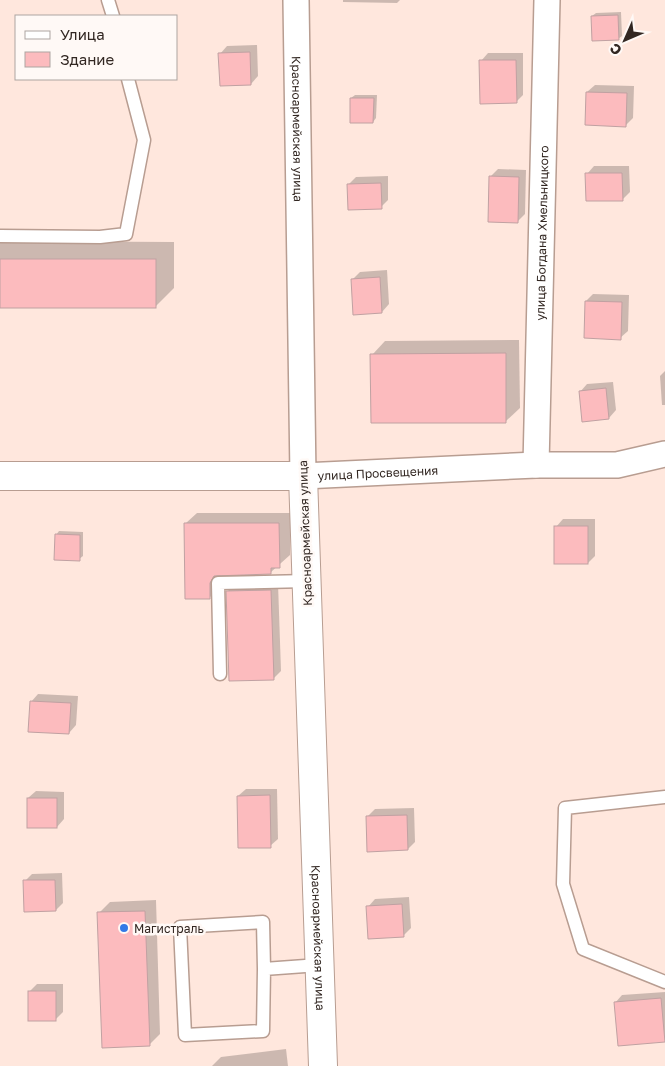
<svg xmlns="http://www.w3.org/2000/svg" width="665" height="1066" font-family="'Golos Text',sans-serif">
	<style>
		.shadow { fill: #0003 }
		.building { fill: #fcbbbe; stroke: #c0a1a2 }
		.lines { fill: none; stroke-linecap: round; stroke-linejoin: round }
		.service-casing { stroke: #b89d91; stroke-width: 15 }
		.minor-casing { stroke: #b89d91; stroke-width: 28 }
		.trunk-casing { stroke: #b89d91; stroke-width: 30 }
		.service { stroke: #fff; stroke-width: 12 }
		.minor { stroke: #fff; stroke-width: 25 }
		.trunk { stroke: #fff; stroke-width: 28 }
		.poi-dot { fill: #3279e6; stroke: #fff9f6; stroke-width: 2 }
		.labels { text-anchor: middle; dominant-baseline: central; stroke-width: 5; stroke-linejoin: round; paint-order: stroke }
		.street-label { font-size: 12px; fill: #322722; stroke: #fff9f6 }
		.poi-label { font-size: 12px; fill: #322722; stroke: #fff9f6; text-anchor: start }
	</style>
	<rect width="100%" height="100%" fill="#ffe7dd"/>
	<!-- shadow -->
	<g class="shadow">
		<polygon points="343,0 400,0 397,3 343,2"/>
		<polygon points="621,12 622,36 618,39 592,16 596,13"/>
		<polygon points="257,45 258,76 251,84 220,54 227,46"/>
		<polygon points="488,53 523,53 523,95 516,102 481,61"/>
		<polygon points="595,85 634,86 633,118 625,126 587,92"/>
		<polygon points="355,95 377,95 376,118 373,122 351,98"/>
		<polygon points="594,166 629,166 630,192 622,200 587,174"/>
		<polygon points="498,169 526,170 525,214 517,222 490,177"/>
		<polygon points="388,176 388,200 381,207 349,184 356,177"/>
		<polygon points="0,241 174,242 174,288 156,306 0,306"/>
		<polygon points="387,270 389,304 382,312 352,280 360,272"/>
		<polygon points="593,294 629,295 628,331 620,338 586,301"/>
		<polygon points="519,340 520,408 506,421 372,355 385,341"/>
		<polygon points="665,371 665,405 662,405 660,376"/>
		<polygon points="613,382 616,410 609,418 580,392 587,384"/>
		<polygon points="197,513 290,513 290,555 271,572 220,574 221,586 210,597 186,523"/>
		<polygon points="563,519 595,519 595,556 588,563 556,527"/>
		<polygon points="59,531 83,532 83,556 79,559 56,535"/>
		<polygon points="278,583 281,671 273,679 228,591 235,584"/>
		<polygon points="38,694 78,696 76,725 69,733 31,702"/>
		<polygon points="246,789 277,789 278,839 270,846 238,796"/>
		<polygon points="36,791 64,792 64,819 57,827 28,798"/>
		<polygon points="414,808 415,842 408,849 367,817 375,809"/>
		<polygon points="62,873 63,903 56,910 25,881 32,874"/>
		<polygon points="409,897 411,928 403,936 368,907 375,899"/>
		<polygon points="156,900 160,1034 149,1045 99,913 110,902"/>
		<polygon points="37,984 63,984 63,1012 56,1019 29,992"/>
		<polygon points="665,992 665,1040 619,1045 615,1003 622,995"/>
		<polygon points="286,1049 288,1066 212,1066 221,1057"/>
	</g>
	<!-- building -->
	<g class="building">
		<polygon points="618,15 619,40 592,41 591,16"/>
		<polygon points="250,52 251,85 220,86 218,53"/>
		<polygon points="479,60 516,60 517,103 480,104"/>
		<polygon points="586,92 627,93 626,127 585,125"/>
		<polygon points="350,98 374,98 373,123 350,123"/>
		<polygon points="585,173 622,173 623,201 586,201"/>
		<polygon points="489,176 519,177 518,223 488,222"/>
		<polygon points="381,183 382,209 348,210 347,184"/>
		<rect x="0" y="259" width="156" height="49"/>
		<polygon points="380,277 382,313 353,315 351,279"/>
		<polygon points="585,301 622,302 621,340 584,338"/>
		<polygon points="506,353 506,423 371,423 370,354"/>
		<polygon points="606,388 609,419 582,422 579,391"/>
		<polygon points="184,523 279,523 280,568 271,568 271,574 214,576 210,583 210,599 185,599"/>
		<rect x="554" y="526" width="34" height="38"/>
		<polygon points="55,534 80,535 80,561 54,560"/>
		<polygon points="271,590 274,680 229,681 226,591"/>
		<polygon points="30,701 71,703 69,734 28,732"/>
		<polygon points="270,795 271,848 238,848 237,796"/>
		<rect x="27" y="798" width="30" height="30"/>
		<polygon points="407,815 408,850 367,852 366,816"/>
		<polygon points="23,880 55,880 56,911 24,912"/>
		<polygon points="402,904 404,937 368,939 366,906"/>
		<polygon points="145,911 150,1046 102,1048 97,912"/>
		<rect x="28" y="991" width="28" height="30"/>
		<polygon points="661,998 665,1042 618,1046 614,1002"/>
	</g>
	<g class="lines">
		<defs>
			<g id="service">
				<polyline points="108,0 113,16"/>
				<polyline points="0,236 100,237 126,234 144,140 128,79"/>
				<polyline points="220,674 218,583 307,581"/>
				<polyline points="665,797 565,808 563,884 583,949 665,982"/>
				<polyline points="264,969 263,1031 185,1035 180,927 263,922 264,969 319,965"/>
			</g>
			<g id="minor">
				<path id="s1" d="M296,0L303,476L536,465H617L665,454"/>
				<path id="s2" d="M536,465L547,0"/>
			</g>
			<g id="trunk">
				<path id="s3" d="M0,476H303L323,1066"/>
			</g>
		</defs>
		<!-- service casing -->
		<use href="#service" class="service-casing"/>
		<!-- minor casing -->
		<use href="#minor" class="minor-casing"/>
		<!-- trunk casing -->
		<use href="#trunk" class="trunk-casing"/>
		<!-- service -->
		<use href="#service" class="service"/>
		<!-- minor -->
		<use href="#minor" class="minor"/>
		<!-- trunk -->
		<use href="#trunk" class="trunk"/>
	</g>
	<!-- markers -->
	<circle class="poi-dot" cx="124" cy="928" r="5"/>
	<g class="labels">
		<!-- street labels -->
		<g class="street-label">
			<text stroke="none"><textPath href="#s1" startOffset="129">Красноармейская улица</textPath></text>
			<text stroke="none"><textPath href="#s2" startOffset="232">улица Богдана Хмельницкого</textPath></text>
			<text stroke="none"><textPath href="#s1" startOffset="551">улица Просвещения</textPath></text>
			<text transform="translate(305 533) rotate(-92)">Красноармейская улица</text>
			<text stroke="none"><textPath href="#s3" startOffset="765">Красноармейская улица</textPath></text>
		</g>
		<!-- poi labels -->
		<g class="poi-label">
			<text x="134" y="928">Магистраль</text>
		</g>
	</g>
	<!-- legend -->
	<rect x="15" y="15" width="162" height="65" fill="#fff9f6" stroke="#ada5a1"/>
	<rect x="25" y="31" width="25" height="8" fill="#ffffff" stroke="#ada5a1"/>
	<text x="60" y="40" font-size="15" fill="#322722">Улица</text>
	<rect x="25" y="52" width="25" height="15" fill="#fcbbbe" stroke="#ada5a1"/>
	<text x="60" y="65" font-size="15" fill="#322722">Здание</text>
	<!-- north arrow -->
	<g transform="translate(625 40) rotate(225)" stroke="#fff9f6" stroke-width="4" paint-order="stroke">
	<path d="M0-4L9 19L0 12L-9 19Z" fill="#322722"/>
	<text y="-8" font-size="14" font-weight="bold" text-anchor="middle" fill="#322722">С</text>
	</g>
</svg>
